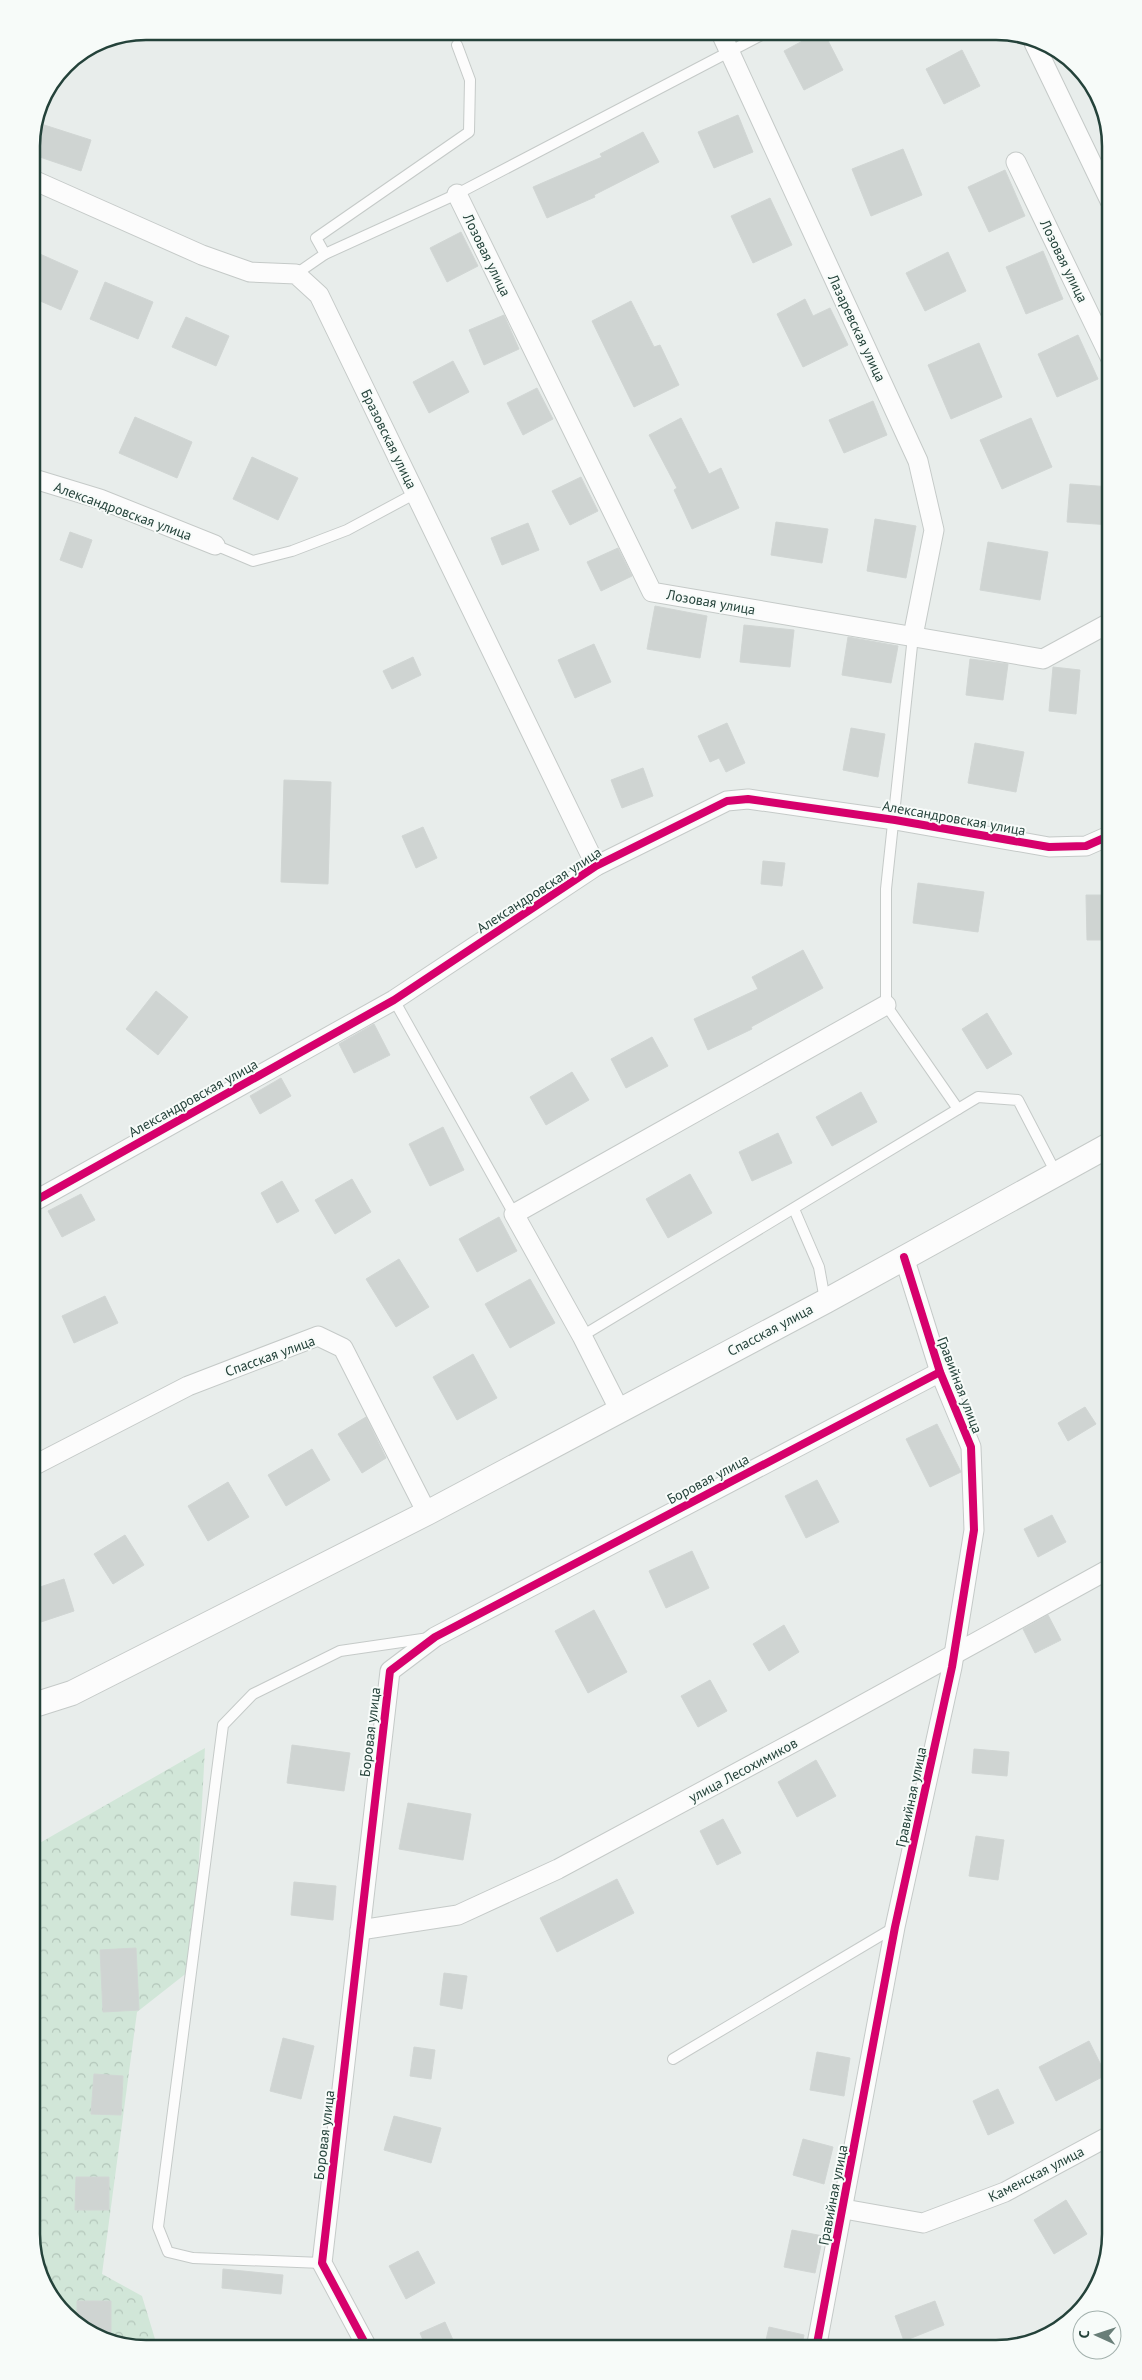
<svg xmlns="http://www.w3.org/2000/svg" width="1142" height="2380" font-family="'PT Sans',sans-serif">
	<style>
		.forest { fill: url(#forest-crowns) }
		.building { fill: #cfd4d2; stroke: #d1d6d4 }
		.lines { fill: none; stroke-linecap: round; stroke-linejoin: round }
		.service-casing { stroke: #c5cac8; stroke-width: 12 }
		.minor-casing { stroke: #c5cac8; stroke-width: 21 }
		.tertiary-casing { stroke: #c5cac8; stroke-width: 26 }
		.service { stroke: #fcfcfc; stroke-width: 10 }
		.minor { stroke: #fcfcfc; stroke-width: 19 }
		.tertiary { stroke: #fcfcfc; stroke-width: 24 }
		.cycleway-casing { stroke: #f7fbf9; stroke-width: 11 }
		.cycleway { stroke: #d6006c; stroke-width: 8 }
		.labels { text-anchor: middle; dominant-baseline: central; stroke-width: 4; stroke-linejoin: round; paint-order: stroke }
		.street-label { font-size: 14px; fill: #24423a; stroke: #f7fbf9 }
		.rim { fill: none; stroke: #24423a; stroke-width: 2.5 }
	</style>
	<defs>
		<pattern id="forest-crowns" width="20" height="18" patternUnits="userSpaceOnUse" patternTransform="scale(1.25)"><rect width="20" height="18" fill="#d1e6d8"/><path d="M2 6a3 3 0 1 1 6 0M12 15a3 3 0 1 1 6 0" fill="none" stroke="#b3c6ba"/></pattern>
	</defs>
	<rect width="100%" height="100%" fill="#e8edeb"/>
	<!-- forest -->
	<polygon class="forest" points="205,1748 193,1968 137,2012 102,2274 142,2296 158,2349 139,2349 76,2325 40,2278 31,2234 31,1848"/>
	<!-- building -->
	<g class="building">
		<polygon points="821,31 823,31 843,70 804,90 784,51"/>
		<polygon points="962,50 980,86 944,104 926,69"/>
		<polygon points="738,115 753,152 714,168 698,132"/>
		<polygon points="38,123 91,140 81,171 31,154 31,142"/>
		<polygon points="643,132 659,162 594,195 595,197 547,218 533,187 602,157 600,154"/>
		<polygon points="903,149 922,195 871,216 852,169"/>
		<polygon points="1005,170 1025,216 989,232 968,187"/>
		<polygon points="770,198 792,245 753,263 731,216"/>
		<polygon points="461,232 478,266 447,282 430,248"/>
		<polygon points="31,250 78,271 61,310 31,297"/>
		<polygon points="1043,251 1063,299 1026,314 1006,267"/>
		<polygon points="948,252 966,291 925,311 906,273"/>
		<polygon points="105,282 153,302 138,339 90,319"/>
		<polygon points="805,299 813,316 830,308 848,345 803,367 777,314"/>
		<polygon points="631,301 654,347 660,345 679,385 634,407 592,321"/>
		<polygon points="504,315 519,349 484,365 469,330"/>
		<polygon points="186,317 229,336 216,366 172,347"/>
		<polygon points="1078,335 1098,379 1057,397 1038,354"/>
		<polygon points="979,343 1002,397 951,419 928,365"/>
		<polygon points="453,361 469,392 429,413 413,382"/>
		<polygon points="537,388 553,419 523,435 507,403"/>
		<polygon points="873,401 887,435 844,453 829,420"/>
		<polygon points="135,417 192,442 177,478 119,453"/>
		<polygon points="681,418 709,474 721,468 739,508 692,529 674,490 677,488 649,435"/>
		<polygon points="1031,418 1052,467 1002,489 980,440"/>
		<polygon points="252,457 298,478 278,520 233,499"/>
		<polygon points="581,477 598,511 570,525 552,491"/>
		<polygon points="1070,484 1111,487 1111,525 1067,522"/>
		<polygon points="875,519 916,526 906,578 867,571"/>
		<polygon points="776,522 828,529 822,563 771,555"/>
		<polygon points="528,523 539,550 502,565 491,538"/>
		<polygon points="70,532 92,540 82,568 60,560"/>
		<polygon points="988,542 1048,552 1040,600 980,590"/>
		<polygon points="618,548 632,576 601,591 587,562"/>
		<polygon points="655,606 707,616 700,658 647,649"/>
		<polygon points="744,625 794,630 790,667 740,662"/>
		<polygon points="848,637 898,646 891,683 842,675"/>
		<polygon points="594,644 611,682 575,698 558,660"/>
		<polygon points="413,657 421,675 392,689 383,671"/>
		<polygon points="970,659 1008,664 1003,700 966,695"/>
		<polygon points="1053,667 1080,670 1076,714 1049,711"/>
		<polygon points="727,723 745,763 726,772 719,758 710,762 698,736"/>
		<polygon points="851,728 885,734 878,777 843,770"/>
		<polygon points="975,743 1024,752 1016,792 968,783"/>
		<polygon points="643,768 653,796 622,808 611,780"/>
		<polygon points="284,780 331,782 328,884 281,882"/>
		<polygon points="423,827 437,858 416,868 402,836"/>
		<polygon points="763,861 785,863 782,886 761,884"/>
		<polygon points="918,883 984,892 978,932 913,923"/>
		<polygon points="1086,895 1111,895 1111,940 1087,940"/>
		<polygon points="803,950 823,988 751,1027 752,1029 708,1050 694,1019 758,989 752,977"/>
		<polygon points="156,991 188,1017 158,1055 126,1029"/>
		<polygon points="987,1013 1012,1054 987,1069 962,1029"/>
		<polygon points="374,1024 390,1055 354,1073 339,1044"/>
		<polygon points="652,1037 668,1066 626,1088 611,1059"/>
		<polygon points="572,1072 589,1100 546,1125 530,1097"/>
		<polygon points="281,1078 291,1096 260,1114 250,1096"/>
		<polygon points="861,1092 877,1122 832,1146 816,1117"/>
		<polygon points="443,1127 464,1170 430,1186 409,1144"/>
		<polygon points="778,1133 792,1163 752,1181 739,1152"/>
		<polygon points="690,1174 712,1213 668,1238 646,1199"/>
		<polygon points="352,1179 371,1212 335,1234 315,1200"/>
		<polygon points="282,1181 299,1211 277,1223 261,1193"/>
		<polygon points="81,1194 95,1220 62,1237 48,1211"/>
		<polygon points="499,1217 517,1251 477,1272 459,1239"/>
		<polygon points="399,1259 429,1307 396,1327 366,1279"/>
		<polygon points="530,1279 555,1323 510,1348 485,1304"/>
		<polygon points="105,1296 118,1323 74,1343 62,1316"/>
		<polygon points="473,1354 497,1398 457,1420 433,1377"/>
		<polygon points="1085,1407 1096,1424 1068,1441 1058,1423"/>
		<polygon points="366,1417 386,1458 362,1473 338,1434"/>
		<polygon points="937,1424 961,1472 930,1487 906,1439"/>
		<polygon points="312,1449 330,1480 286,1506 268,1475"/>
		<polygon points="817,1480 839,1522 806,1538 785,1496"/>
		<polygon points="228,1482 249,1517 208,1541 188,1506"/>
		<polygon points="1052,1515 1066,1542 1038,1557 1024,1529"/>
		<polygon points="125,1535 144,1565 113,1584 94,1554"/>
		<polygon points="692,1551 709,1588 666,1608 649,1571"/>
		<polygon points="64,1579 74,1611 35,1624 31,1612 31,1590"/>
		<polygon points="594,1610 627,1672 588,1693 555,1631"/>
		<polygon points="1048,1615 1061,1640 1035,1653 1023,1629"/>
		<polygon points="784,1625 799,1652 769,1671 753,1644"/>
		<polygon points="710,1680 727,1711 698,1727 681,1696"/>
		<polygon points="292,1745 350,1753 344,1791 287,1783"/>
		<polygon points="974,1749 1009,1752 1007,1776 972,1773"/>
		<polygon points="816,1760 836,1796 797,1817 778,1782"/>
		<polygon points="408,1803 471,1814 463,1860 399,1849"/>
		<polygon points="723,1819 741,1853 717,1865 700,1831"/>
		<polygon points="976,1836 1004,1840 998,1880 969,1876"/>
		<polygon points="617,1879 634,1913 557,1952 540,1918"/>
		<polygon points="294,1882 336,1886 333,1920 291,1915"/>
		<polygon points="136,1948 139,2010 103,2012 100,1950"/>
		<polygon points="444,1973 467,1976 462,2009 440,2005"/>
		<polygon points="283,2038 314,2046 301,2099 270,2091"/>
		<polygon points="1089,2041 1106,2075 1056,2101 1039,2067"/>
		<polygon points="414,2047 435,2050 431,2079 410,2076"/>
		<polygon points="817,2052 850,2058 844,2096 810,2090"/>
		<polygon points="94,2074 123,2076 121,2115 91,2114"/>
		<polygon points="998,2089 1014,2123 988,2135 973,2101"/>
		<polygon points="394,2116 441,2128 431,2163 384,2150"/>
		<polygon points="803,2139 833,2147 824,2184 793,2175"/>
		<polygon points="76,2177 109,2177 109,2210 75,2210"/>
		<polygon points="1066,2200 1087,2234 1054,2254 1034,2220"/>
		<polygon points="792,2230 823,2236 815,2273 784,2267"/>
		<polygon points="418,2251 435,2283 406,2299 389,2266"/>
		<polygon points="223,2269 283,2275 281,2294 222,2288"/>
		<polygon points="77,2301 111,2301 111,2338 77,2326"/>
		<polygon points="935,2301 944,2325 904,2341 895,2316"/>
		<polygon points="445,2322 457,2349 427,2349 420,2333"/>
		<polygon points="769,2327 804,2335 801,2349 764,2349"/>
	</g>
	<g class="lines">
		<defs>
			<g id="service">
				<polyline points="325,254 316,238 469,132 470,80 457,45"/>
				<polyline points="296,274 325,254 457,194 769,31"/>
				<polyline points="215,545 253,561 292,551 347,530 416,493"/>
				<polyline points="913,636 886,889 886,1005 958,1109"/>
				<polyline points="394,1000 514,1214"/>
				<polyline points="794,1209 819,1267 825,1300"/>
				<polyline points="582,1336 978,1097 1018,1100 1056,1173"/>
				<polyline points="673,2059 895,1927"/>
				<polyline points="322,2263 193,2258 168,2252 158,2227 223,1725 253,1694 340,1651 429,1638"/>
			</g>
			<g id="minor">
				<polyline points="720,31 918,461 934,530 913,636"/>
				<polyline points="1034,43 1111,203"/>
				<polyline points="1016,162 1111,359"/>
				<polyline points="31,179 202,255 250,272 296,274 319,295 596,866"/>
				<polyline points="457,194 652,592 1043,659 1111,622"/>
				<polyline points="31,478 100,499 215,545"/>
				<polyline points="31,1203 394,1000 596,866 727,801 748,799 895,820 1049,847 1086,846 1111,835"/>
				<polyline points="619,1409 582,1336 514,1214 886,1005"/>
				<polyline points="31,1467 188,1386 318,1336 343,1348 427,1513"/>
				<polyline points="360,1930 458,1915 558,1869 811,1733 1111,1568"/>
				<polyline points="844,2209 923,2223 1005,2192 1111,2135"/>
				<polyline points="368,2349 322,2263 390,1671 435,1637 940,1372"/>
				<polyline points="816,2349 895,1927 952,1667 974,1530 971,1447 940,1372 904,1257"/>
			</g>
			<polyline id="tertiary" points="31,1706 72,1693 427,1513 826,1301 1111,1144"/>
		</defs>
		<!-- service casing -->
		<use href="#service" class="service-casing"/>
		<!-- minor casing -->
		<use href="#minor" class="minor-casing"/>
		<!-- tertiary casing -->
		<use href="#tertiary" class="tertiary-casing"/>
		<!-- service -->
		<use href="#service" class="service"/>
		<!-- minor -->
		<use href="#minor" class="minor"/>
		<!-- tertiary -->
		<use href="#tertiary" class="tertiary"/>
		<defs>
			<g id="cycleway">
				<polyline points="31,1203 394,1000 596,866 727,801 748,799 895,820 1049,847 1086,846 1111,835"/>
				<polyline points="368,2349 322,2263 390,1671 435,1637 940,1372"/>
				<polyline points="816,2349 895,1927 952,1667 974,1530 971,1447 940,1372 904,1257"/>
			</g>
		</defs>
		<!-- cycleway casing -->
		<use href="#cycleway" class="cycleway-casing"/>
		<!-- cycleway -->
		<use href="#cycleway" class="cycleway"/>
	</g>
	<g class="labels">
		<!-- street labels -->
		<g class="street-label">
			<text transform="translate(487 255) rotate(64)">Лозовая улица</text>
			<text transform="translate(1064 261) rotate(64)">Лозовая улица</text>
			<text transform="translate(857 328) rotate(65)">Лазаревская улица</text>
			<text transform="translate(389 439) rotate(64)">Бразовская улица</text>
			<text transform="translate(123 511) rotate(20)">Александровская улица</text>
			<text transform="translate(711 602) rotate(10)">Лозовая улица</text>
			<text transform="translate(954 818) rotate(10)">Александровская улица</text>
			<text transform="translate(539 890) rotate(-33)">Александровская улица</text>
			<text transform="translate(193 1098) rotate(-29)">Александровская улица</text>
			<text transform="translate(770 1330) rotate(-28)">Спасская улица</text>
			<text transform="translate(270 1356) rotate(-20)">Спасская улица</text>
			<text transform="translate(960 1385) rotate(69)">Гравийная улица</text>
			<text transform="translate(708 1479) rotate(-28)">Боровая улица</text>
			<text transform="translate(370 1732) rotate(-83)">Боровая улица</text>
			<text transform="translate(743 1770) rotate(-28)">улица Лесохимиков</text>
			<text transform="translate(911 1797) rotate(-78)">Гравийная улица</text>
			<text transform="translate(324 2135) rotate(-83)">Боровая улица</text>
			<text transform="translate(1036 2174) rotate(-27)">Каменская улица</text>
			<text transform="translate(833 2195) rotate(-79)">Гравийная улица</text>
		</g>
	</g>
	<!-- crop -->
	<path d="M0 0H1142V2380H0ZM146 40H996A106 106 0 0 1 1102 146V2234A106 106 0 0 1 996 2340H146A106 106 0 0 1 40 2234V146A106 106 0 0 1 146 40Z" fill="#f7fbf9" fill-rule="evenodd"/>
	<path class="rim" d="M146 40H996A106 106 0 0 1 1102 146V2234A106 106 0 0 1 996 2340H146A106 106 0 0 1 40 2234V146A106 106 0 0 1 146 40Z"/>
	<!-- north arrow -->
	<g transform="translate(1097 2335) rotate(273)"><circle r="24" fill="#f7fbf9" stroke="#a3b1ad"/>
	<path d="M0-4L9 19L0 12L-9 19Z" fill="#697e78"/>
	<text y="-8" font-size="14" font-weight="bold" text-anchor="middle" fill="#24423a">С</text>
	</g>
</svg>
